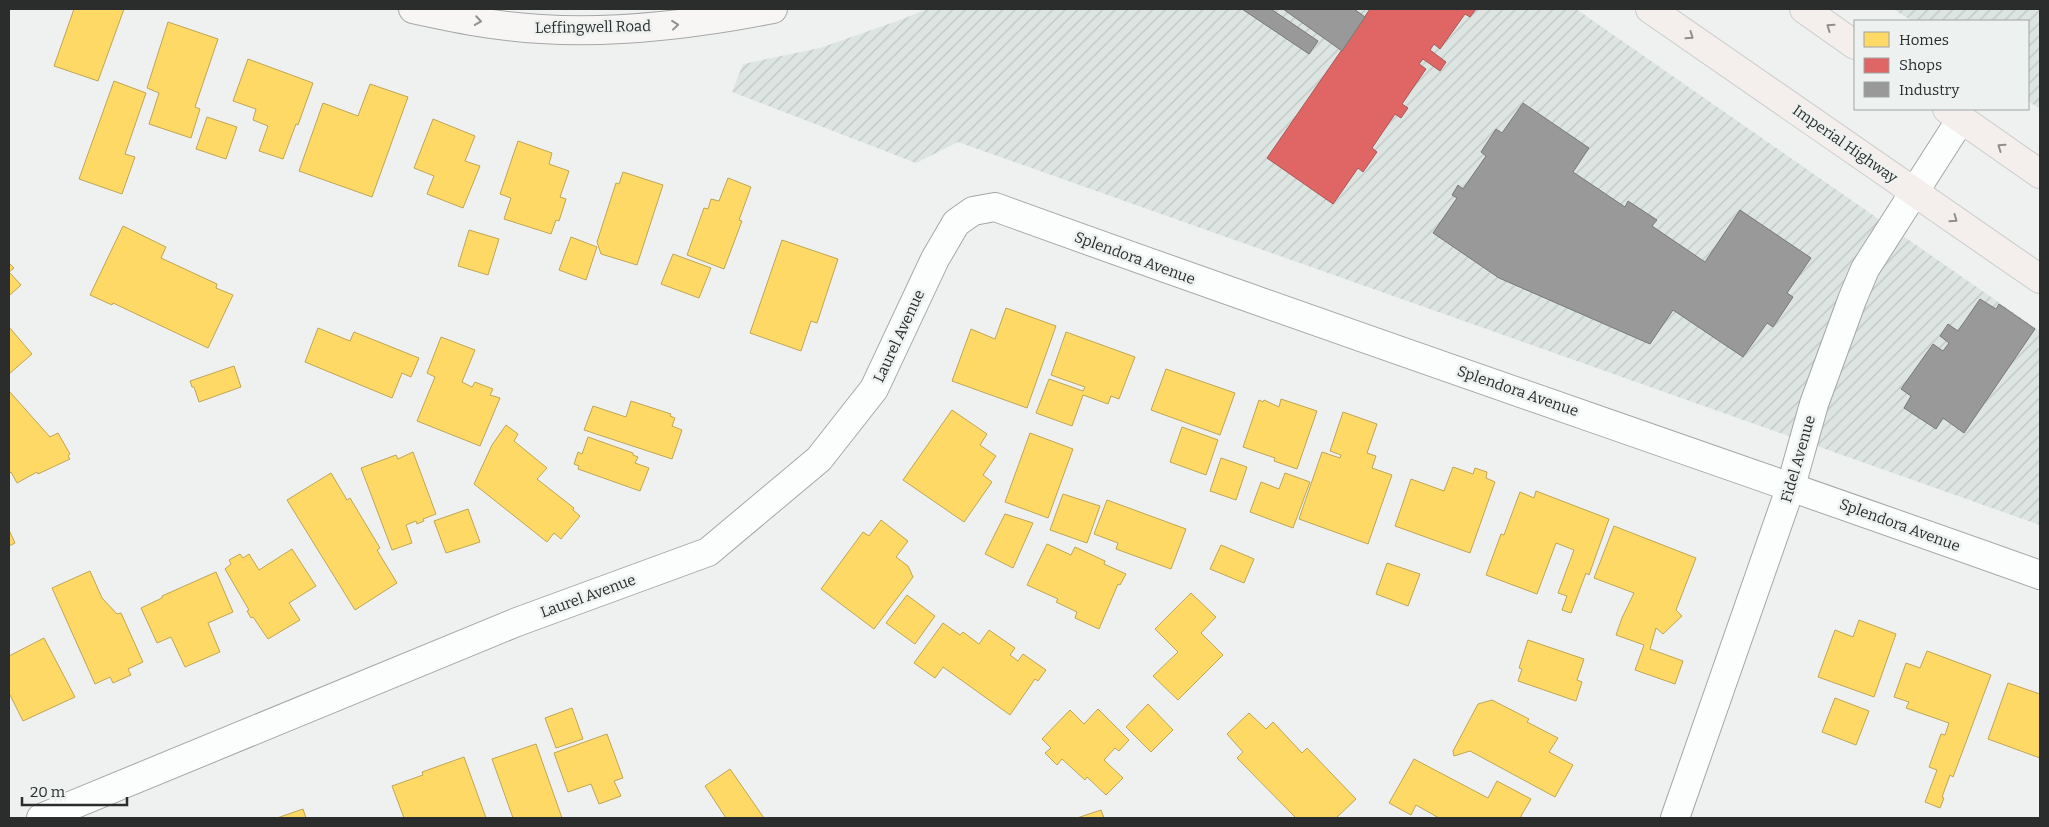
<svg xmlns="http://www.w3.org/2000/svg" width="2049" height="827" font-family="Bitter,serif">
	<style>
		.industrial { fill: url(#industrial-furrows) }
		.homes { fill: #ffd966; stroke: #bfa555 }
		.shops { fill: #e06666; stroke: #a55 }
		.industry { fill: #999; stroke: #787978 }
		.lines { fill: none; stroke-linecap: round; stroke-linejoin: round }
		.street-casing { stroke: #a5a7a6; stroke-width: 30 }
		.secondary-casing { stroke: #a5a7a6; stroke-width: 30 }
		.primary-casing { stroke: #cacccb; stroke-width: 30 }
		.street { stroke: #fcfdfd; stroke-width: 28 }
		.secondary { stroke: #f8f6f5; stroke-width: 28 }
		.primary { stroke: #f4efed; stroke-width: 28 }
		.oneway { stroke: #929290 }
		.oneway2 { stroke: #908e8c }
		.labels { text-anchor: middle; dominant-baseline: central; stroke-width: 5; stroke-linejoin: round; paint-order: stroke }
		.street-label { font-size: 15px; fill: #2b2d2c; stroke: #edf2f1 }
	</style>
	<defs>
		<pattern id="industrial-furrows" width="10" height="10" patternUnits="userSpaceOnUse" patternTransform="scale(1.25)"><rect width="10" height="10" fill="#dde5e2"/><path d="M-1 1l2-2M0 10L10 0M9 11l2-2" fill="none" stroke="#bec5c2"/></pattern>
	</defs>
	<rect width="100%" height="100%" fill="#eef1f0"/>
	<!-- industrial -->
	<g class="industrial">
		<polygon points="927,9 1576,9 2040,331 2040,525 958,142 916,163 732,92 743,64 820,48 903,19"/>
		<polygon points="1893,9 2040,9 2040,109 2028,101 2028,21 1912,21"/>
	</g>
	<!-- homes -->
	<g class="homes">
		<polygon points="74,9 124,9 98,81 54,66"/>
		<polygon points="168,22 218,39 195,107 200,109 191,138 149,124 159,93 147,88"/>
		<polygon points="248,59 313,83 298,125 296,124 283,159 259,151 268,126 253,120 256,109 233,101"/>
		<polygon points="114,81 146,93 125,154 135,157 122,194 79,179"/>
		<polygon points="370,84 408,97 372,197 299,171 323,103 358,116"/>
		<polygon points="207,117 237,127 226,159 196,149"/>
		<polygon points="433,119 475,136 465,161 480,166 463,208 427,194 434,176 414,168"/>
		<polygon points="518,141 552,153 549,164 569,171 560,197 566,199 559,221 556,220 551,234 504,219 511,198 500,194"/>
		<polygon points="623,172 663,185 637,265 601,254 597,242 616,183 619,184"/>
		<polygon points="728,178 751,187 739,220 742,221 724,269 687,255 704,208 708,209 711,199 719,201"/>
		<polygon points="123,226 166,247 161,258 217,284 216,288 233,295 208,348 113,303 112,305 90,295"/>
		<polygon points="469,230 499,239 488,275 458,266"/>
		<polygon points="571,237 597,247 586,280 559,270"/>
		<polygon points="782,240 838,259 817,323 811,321 801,351 750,333"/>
		<polygon points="673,254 711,268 699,298 661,284"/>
		<polygon points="9,263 14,268 9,272 21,285 9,296"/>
		<polygon points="1006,308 1056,326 1027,408 952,381 971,329 995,339"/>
		<polygon points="9,327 32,354 9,374"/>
		<polygon points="318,328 350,341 354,332 419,358 411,377 402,373 392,398 305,362"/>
		<polygon points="1066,332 1135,357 1119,399 1111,396 1108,404 1083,395 1072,426 1036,413 1049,379 1083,391 1085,387 1051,375"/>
		<polygon points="441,337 475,350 462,382 472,387 475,382 493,389 490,395 500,398 480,446 417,421 435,377 427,373"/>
		<polygon points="234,366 241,387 199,402 194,387 192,387 190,381"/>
		<polygon points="1166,369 1235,393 1220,435 1151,410"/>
		<polygon points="9,391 50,437 58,433 70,454 68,456 70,459 38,474 37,472 17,483 11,472 9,474"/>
		<polygon points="1281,399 1317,411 1297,469 1274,461 1275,458 1243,447 1259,400 1263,402 1264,400 1279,407"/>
		<polygon points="631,401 671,414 670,416 675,418 672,426 682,430 672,459 584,430 593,406 626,417"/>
		<polygon points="952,410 987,434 980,445 996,456 983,475 992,482 964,522 903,480"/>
		<polygon points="1343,412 1377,424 1367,453 1376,456 1372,468 1392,475 1368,544 1299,519 1322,452 1340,458 1341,455 1330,451"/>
		<polygon points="506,425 518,434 514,441 547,468 537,479 574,508 573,510 580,516 561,539 554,533 547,542 474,484 492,445"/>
		<polygon points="1182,427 1218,440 1206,475 1170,462"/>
		<polygon points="1030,433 1073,449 1048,518 1005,502"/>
		<polygon points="588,437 633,453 633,455 638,457 635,463 649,468 640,491 578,469 579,466 574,464 578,452 582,454"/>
		<polygon points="413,452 436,514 423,519 424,521 417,524 416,521 406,525 412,543 392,550 361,468 396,455 398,459"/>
		<polygon points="1221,458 1247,467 1236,500 1210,491"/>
		<polygon points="1453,467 1473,474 1475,468 1487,472 1486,478 1495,482 1470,553 1395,526 1411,479 1444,491"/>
		<polygon points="331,473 347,500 350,498 380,548 377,550 397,583 355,610 287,500"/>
		<polygon points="1285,473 1310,482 1293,528 1250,512 1261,482 1279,489"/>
		<polygon points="1536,491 1609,519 1589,575 1586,573 1571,613 1562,610 1567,596 1558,593 1574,550 1556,543 1537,594 1486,575 1501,534 1504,535 1520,492 1534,498"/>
		<polygon points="1063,494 1100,506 1087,543 1050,530"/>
		<polygon points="1107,500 1186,529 1171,569 1116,549 1118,543 1094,534"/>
		<polygon points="468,509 480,542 446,553 434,521"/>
		<polygon points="1005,514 1033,523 1013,568 985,554"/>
		<polygon points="881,520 908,541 896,557 908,566 913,577 874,629 821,589 863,532 869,536"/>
		<polygon points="1614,526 1696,558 1676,610 1682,616 1663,634 1656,628 1650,649 1683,661 1675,684 1635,670 1644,645 1616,635 1622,618 1634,593 1594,578"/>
		<polygon points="9,530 15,543 9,546"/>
		<polygon points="1047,544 1071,555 1075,547 1105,561 1104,564 1126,574 1120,585 1118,584 1099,629 1075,618 1077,612 1056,602 1058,599 1027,585"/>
		<polygon points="1221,545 1254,559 1244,583 1210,569"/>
		<polygon points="292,549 316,586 289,603 300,620 268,639 253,617 251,618 247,611 249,610 225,569 231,564 229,560 240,554 243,558 249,554 259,570"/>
		<polygon points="1387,563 1420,574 1408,606 1376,594"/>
		<polygon points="90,571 102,598 117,614 121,613 143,662 128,669 131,675 113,683 110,677 95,684 52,588"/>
		<polygon points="216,572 233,612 208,623 220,652 185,667 171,637 157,643 141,608 162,598 162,596"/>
		<polygon points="1191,593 1216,617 1201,633 1223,655 1178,700 1153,676 1178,652 1155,629"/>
		<polygon points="907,595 935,616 915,644 886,623"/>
		<polygon points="1859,620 1896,634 1874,697 1818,677 1835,630 1853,637"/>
		<polygon points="943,623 960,635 963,632 979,644 989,630 1015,648 1010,655 1018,661 1023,654 1046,670 1038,681 1035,679 1010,715 943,667 935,678 914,663"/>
		<polygon points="44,638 75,697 23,721 9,693 9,656"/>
		<polygon points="1528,640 1584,659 1577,680 1582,682 1576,701 1518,681 1522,669 1519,668"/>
		<polygon points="1927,651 1991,675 1953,777 1950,775 1942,797 1944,798 1940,808 1925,802 1937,770 1929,767 1941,734 1945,735 1949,723 1906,708 1909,702 1894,697 1906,663 1920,668"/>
		<polygon points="2008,683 2040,694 2040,758 1988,739"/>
		<polygon points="1835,698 1869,711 1856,745 1822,732"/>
		<polygon points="1492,700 1529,719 1527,722 1558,738 1549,752 1573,765 1555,797 1470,751 1454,756 1453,751 1478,704"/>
		<polygon points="1148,704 1173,730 1151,752 1126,727"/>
		<polygon points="572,708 583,739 556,748 545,718"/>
		<polygon points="1098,709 1129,740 1119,751 1115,748 1104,760 1123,778 1106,795 1087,777 1085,780 1062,759 1057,765 1045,753 1051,748 1042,739 1070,710 1084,724"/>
		<polygon points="1249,713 1266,729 1273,722 1302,753 1307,748 1356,799 1336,818 1296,818 1237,758 1243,752 1227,734"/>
		<polygon points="607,734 623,778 614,781 621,796 599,804 591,784 568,792 554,753"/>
		<polygon points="536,744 562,818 513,818 492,759"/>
		<polygon points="464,757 486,818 404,818 392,786 423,775 422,772"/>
		<polygon points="1414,759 1488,798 1497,781 1531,799 1521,816 1522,818 1439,818 1416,805 1411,815 1389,803"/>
		<polygon points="730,769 764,818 726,818 705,786"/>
		<polygon points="303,809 306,818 277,818"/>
		<polygon points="1101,810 1104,818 1077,818"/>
	</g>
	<!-- shops -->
	<polygon class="shops" points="1370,9 1476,9 1470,17 1465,14 1440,49 1434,44 1430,50 1446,62 1440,71 1423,59 1419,64 1426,69 1402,104 1408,108 1401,118 1395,114 1372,148 1377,152 1363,172 1358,168 1333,204 1267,158"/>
	<!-- industry -->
	<g class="industry">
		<polygon points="1242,9 1271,9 1318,41 1309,54"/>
		<polygon points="1283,9 1354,9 1365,17 1342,51"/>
		<polygon points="1523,103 1589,148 1573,172 1625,207 1628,201 1657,220 1652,226 1705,262 1740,210 1811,258 1787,293 1793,297 1773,327 1767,323 1743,357 1673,310 1650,344 1499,278 1433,233 1457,198 1452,195 1458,185 1463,189 1486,156 1481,152 1496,129 1502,133"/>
		<polygon points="1980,299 1996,309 1999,304 2035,329 1964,433 1943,418 1936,429 1904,408 1911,396 1901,389 1933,344 1943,351 1949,343 1940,336 1948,324 1958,331"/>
	</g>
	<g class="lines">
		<defs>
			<g id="street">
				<path d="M41,818L517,622L708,552L819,459L874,389L935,259L956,223L973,211L995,207C1342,333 1692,451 2040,575"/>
				<polyline points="1675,818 1791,486 1814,404 1852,300 1865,269 1961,119"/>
			</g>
			<path id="secondary" d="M413,9C454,18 498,27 541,29C619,34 697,24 773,9"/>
			<g id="primary">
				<polyline points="1650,9 2040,279"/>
				<polyline points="1804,9 1855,45"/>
				<polyline points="1947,109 2040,174"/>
			</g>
		</defs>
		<!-- street casing -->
		<use href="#street" class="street-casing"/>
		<!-- secondary casing -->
		<use href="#secondary" class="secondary-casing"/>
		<!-- primary casing -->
		<use href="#primary" class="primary-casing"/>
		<!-- street -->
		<use href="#street" class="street"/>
		<!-- secondary -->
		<use href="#secondary" class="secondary"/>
		<!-- primary -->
		<use href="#primary" class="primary"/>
	</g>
	<!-- one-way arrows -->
	<defs><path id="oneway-chevron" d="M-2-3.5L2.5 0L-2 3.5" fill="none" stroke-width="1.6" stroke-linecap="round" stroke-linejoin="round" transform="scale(1.25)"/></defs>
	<g class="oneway">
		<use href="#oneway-chevron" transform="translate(478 21) rotate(9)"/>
		<use href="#oneway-chevron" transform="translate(675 25) rotate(-6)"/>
	</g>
	<g class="oneway2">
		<use href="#oneway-chevron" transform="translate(1830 27) rotate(-145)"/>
		<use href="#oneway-chevron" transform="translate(1690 36) rotate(35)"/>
		<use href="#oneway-chevron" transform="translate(2001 147) rotate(-145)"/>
		<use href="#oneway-chevron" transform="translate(1954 219) rotate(35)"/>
	</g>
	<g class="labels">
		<!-- street labels -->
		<g class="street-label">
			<text transform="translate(593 27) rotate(-1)">Leffingwell Road</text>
			<text transform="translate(1845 144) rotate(35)">Imperial Highway</text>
			<text transform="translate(1135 258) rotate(20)">Splendora Avenue</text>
			<text transform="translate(899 336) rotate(-65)">Laurel Avenue</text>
			<text transform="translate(1518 391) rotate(19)">Splendora Avenue</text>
			<text transform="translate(1798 459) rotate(-74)">Fidel Avenue</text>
			<text transform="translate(1900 525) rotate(20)">Splendora Avenue</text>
			<text transform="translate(588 596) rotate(-20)">Laurel Avenue</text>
		</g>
	</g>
	<!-- border -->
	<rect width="2049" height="827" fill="none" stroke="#2b2d2c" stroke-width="20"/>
	<!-- legend -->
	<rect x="1854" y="20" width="175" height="90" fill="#edf2f1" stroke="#9fa3a2"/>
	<rect x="1864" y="32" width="25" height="15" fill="#ffd966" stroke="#9fa3a2"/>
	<text x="1899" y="45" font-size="15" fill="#2b2d2c">Homes</text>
	<rect x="1864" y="58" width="25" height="15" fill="#e06666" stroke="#9fa3a2"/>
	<text x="1899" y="70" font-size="15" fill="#2b2d2c">Shops</text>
	<rect x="1864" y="82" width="25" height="15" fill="#999999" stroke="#9fa3a2"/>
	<text x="1899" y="95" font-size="15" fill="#2b2d2c">Industry</text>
	<!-- scale -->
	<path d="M22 797v8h105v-8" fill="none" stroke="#2b2d2c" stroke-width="2.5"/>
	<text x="30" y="797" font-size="15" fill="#2b2d2c" stroke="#edf2f1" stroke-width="4" paint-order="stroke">20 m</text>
</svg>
